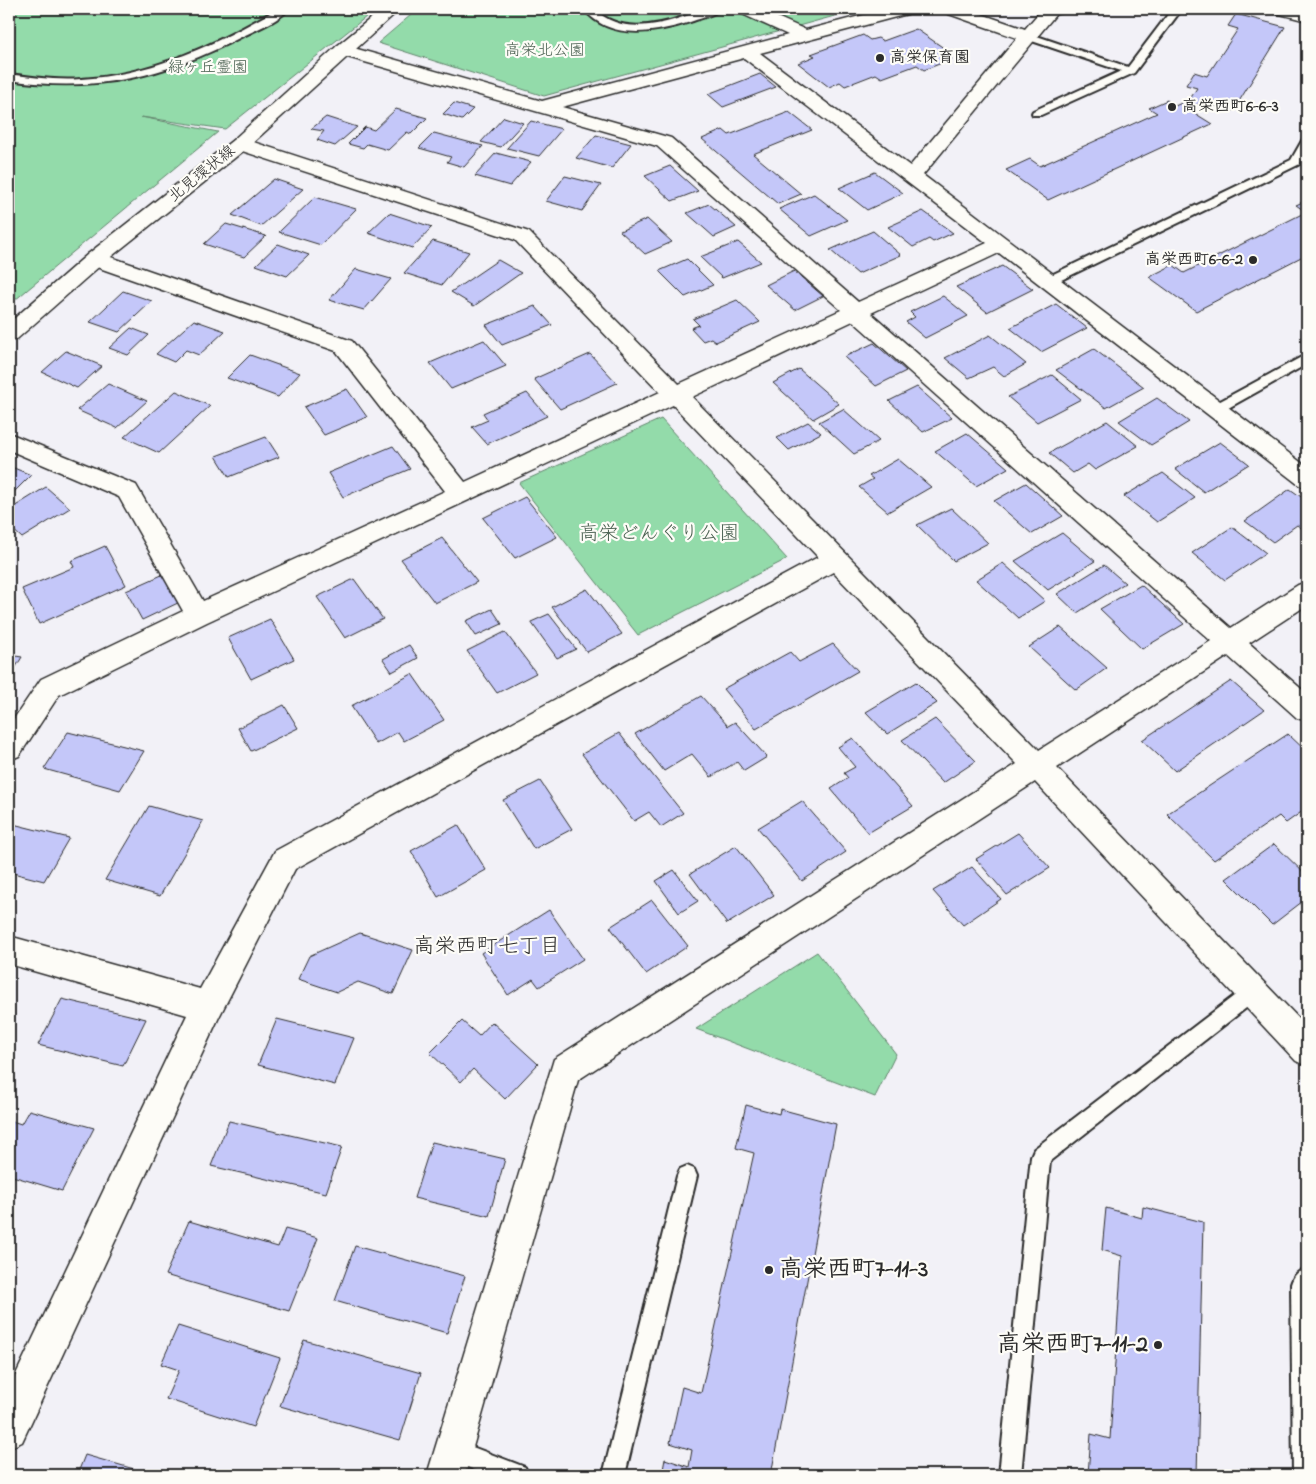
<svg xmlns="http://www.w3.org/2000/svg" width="1316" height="1484" font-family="'Indie Flower','Klee One',sans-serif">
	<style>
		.green { fill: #93dbaa; stroke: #5f836a }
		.building { fill: #c4c7f9; stroke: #2b2b2b }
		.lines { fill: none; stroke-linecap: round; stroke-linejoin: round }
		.lane-casing { stroke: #2b2b2b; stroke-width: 4 }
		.street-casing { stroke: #2b2b2b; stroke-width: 3 }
		.secondary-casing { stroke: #2b2b2b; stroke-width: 3 }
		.lane { fill: #fdfcf7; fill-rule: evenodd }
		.street { fill: #fdfcf7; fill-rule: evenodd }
		.secondary { fill: #fdfcf7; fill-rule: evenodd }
		.poi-dot { fill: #2b2b2b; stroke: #fdfcf7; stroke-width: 2 }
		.labels { text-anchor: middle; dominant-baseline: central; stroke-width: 4.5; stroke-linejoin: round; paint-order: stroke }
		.far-park-label { font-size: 16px; fill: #4a6051; stroke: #fdfcf7 }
		.far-poi-label { font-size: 16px; font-weight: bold; fill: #2b2b2b; stroke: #fdfcf7; text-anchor: start }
		.far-street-label { font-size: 16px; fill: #2b2b2b; stroke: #fdfcf7 }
		.park-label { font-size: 20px; fill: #4a6051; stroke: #fdfcf7 }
		.neighbourhood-label { font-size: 21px; fill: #2b2b2b; stroke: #fdfcf7 }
		.near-poi-label { font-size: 24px; font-weight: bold; fill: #2b2b2b; stroke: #fdfcf7; text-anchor: start }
	</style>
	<rect width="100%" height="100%" fill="#f2f1f7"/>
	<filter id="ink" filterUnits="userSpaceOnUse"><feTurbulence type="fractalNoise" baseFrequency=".02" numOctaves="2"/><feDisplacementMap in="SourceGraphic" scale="10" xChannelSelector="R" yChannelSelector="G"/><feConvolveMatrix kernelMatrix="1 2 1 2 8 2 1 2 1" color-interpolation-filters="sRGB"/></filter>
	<g filter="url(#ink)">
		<!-- green -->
		<g class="green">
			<polygon points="9,9 376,9 225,129 141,117 218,132 9,305"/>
			<polygon points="418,9 860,9 544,96 378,43"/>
			<polygon points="661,419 787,559 638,635 519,483"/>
			<polygon points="817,952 896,1054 875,1097 696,1029"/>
		</g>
		<!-- building -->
		<g class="building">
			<polygon points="1236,14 1285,27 1233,111 1203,102 1188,109 1212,124 1048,200 1006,170 1030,159 1040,166 1157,113 1149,108 1167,100 1175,106 1190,99 1197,88 1186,85 1194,72 1207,76 1238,29 1228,26"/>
			<polygon points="916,29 951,53 945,55 952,59 924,70 917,65 882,78 876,74 845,86 840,82 829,87 798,63 815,56 811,54 863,35 870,40 878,38 883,41"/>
			<polygon points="760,74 776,87 723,107 708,94"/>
			<polygon points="454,103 473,109 462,120 443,114"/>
			<polygon points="396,109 427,118 411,134 407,132 388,150 367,144 363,148 348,144 365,127 374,130"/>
			<polygon points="789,112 812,130 753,154 801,194 778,204 702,139 723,130 729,135"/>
			<polygon points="326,117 357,127 335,146 317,140 324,131 311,129"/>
			<polygon points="504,117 523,123 501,147 481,142"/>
			<polygon points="531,121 562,129 539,156 507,148"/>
			<polygon points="434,133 483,146 464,167 447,162 451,157 419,148"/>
			<polygon points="596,135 631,144 612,168 576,158"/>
			<polygon points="496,153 531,162 510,186 475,176"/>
			<polygon points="670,166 698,191 672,201 645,176"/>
			<polygon points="875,172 903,193 867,210 839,188"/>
			<polygon points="565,176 601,185 582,211 546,201"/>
			<polygon points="274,179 303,189 261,226 232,215"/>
			<polygon points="814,194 847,220 811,236 779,209"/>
			<polygon points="315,197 356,209 321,245 279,232"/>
			<polygon points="1307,200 1307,254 1196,311 1149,277 1173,265 1184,273 1306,212 1296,205"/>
			<polygon points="709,204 736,227 714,237 687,213"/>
			<polygon points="923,211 953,233 933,242 929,239 913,247 888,227"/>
			<polygon points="389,213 432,227 412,248 368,233"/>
			<polygon points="647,219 672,242 645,254 620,231"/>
			<polygon points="226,224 266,236 244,257 204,244"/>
			<polygon points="873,231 901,255 858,274 830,250"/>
			<polygon points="433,241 469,252 442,285 404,273"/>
			<polygon points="738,242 761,262 722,278 700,257"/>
			<polygon points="278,244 309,255 287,276 256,265"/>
			<polygon points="687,259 713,285 685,297 659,271"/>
			<polygon points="498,260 521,273 474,306 451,292"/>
			<polygon points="1002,266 1033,289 987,312 956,287"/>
			<polygon points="356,269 391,279 364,310 329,300"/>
			<polygon points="794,271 823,296 795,310 766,285"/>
			<polygon points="123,291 152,301 119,332 90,322"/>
			<polygon points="943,296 968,316 925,338 906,322 915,317 910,312"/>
			<polygon points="737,300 760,322 716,342 711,338 703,341 691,328 699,325 693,319"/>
			<polygon points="1056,304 1087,328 1041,352 1010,328"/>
			<polygon points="535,306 552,325 502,345 486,325"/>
			<polygon points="194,320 225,331 199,355 186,350 174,362 156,354"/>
			<polygon points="131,328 149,335 128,355 109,348"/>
			<polygon points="990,335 1026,364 1004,376 993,367 969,378 945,358"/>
			<polygon points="484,340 506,366 451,389 430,363"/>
			<polygon points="874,343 906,371 876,386 844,357"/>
			<polygon points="1094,349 1144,387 1106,408 1056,370"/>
			<polygon points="66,351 102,366 77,388 42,372"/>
			<polygon points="590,354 617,383 560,409 534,379"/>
			<polygon points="250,355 300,373 278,397 227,378"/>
			<polygon points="799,369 839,404 813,419 773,383"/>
			<polygon points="1052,375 1081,399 1037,422 1008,397"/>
			<polygon points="108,384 147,401 117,428 77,410"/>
			<polygon points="917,387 952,418 923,432 889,401"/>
			<polygon points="347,389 367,417 324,435 304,407"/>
			<polygon points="176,391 210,406 159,453 124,437"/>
			<polygon points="527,393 547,416 487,444 472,427 488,420 483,413"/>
			<polygon points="1157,398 1189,422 1151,445 1119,421"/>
			<polygon points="843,409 879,441 854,454 819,422"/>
			<polygon points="1107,421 1138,446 1095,470 1088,464 1073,473 1049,453"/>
			<polygon points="808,422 821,433 789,450 777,438"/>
			<polygon points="967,433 1008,468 976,486 935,451"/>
			<polygon points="266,437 279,457 229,477 216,456"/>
			<polygon points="1220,442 1249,464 1204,492 1175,469"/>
			<polygon points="393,446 410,469 343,497 328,473"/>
			<polygon points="898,459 931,487 888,512 859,487 873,479 869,476"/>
			<polygon points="9,466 31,475 9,497"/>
			<polygon points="1163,473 1195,498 1157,522 1124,496"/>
			<polygon points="1026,483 1063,516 1032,534 994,501"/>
			<polygon points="46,487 70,508 22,538 9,526 9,510"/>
			<polygon points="1290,489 1307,501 1307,532 1297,525 1273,542 1245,521"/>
			<polygon points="525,497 557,537 515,558 483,518"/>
			<polygon points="951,508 988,543 954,561 917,525"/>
			<polygon points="1232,527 1266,553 1225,580 1192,553"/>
			<polygon points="1062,533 1095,561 1048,590 1015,561"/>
			<polygon points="442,538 477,582 435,603 401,559"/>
			<polygon points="105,546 126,585 39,624 22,589 74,567 71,561"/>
			<polygon points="1003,563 1045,601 1018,618 976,580"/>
			<polygon points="1104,565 1125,583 1077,613 1057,594"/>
			<polygon points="164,574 180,602 142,620 126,591"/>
			<polygon points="354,579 383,619 345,638 317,597"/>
			<polygon points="1141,585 1184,624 1142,649 1100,609"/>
			<polygon points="587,589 622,634 587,652 552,607"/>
			<polygon points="492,609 502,624 476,636 466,621"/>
			<polygon points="549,614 576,649 557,658 531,622"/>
			<polygon points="270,619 294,659 251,679 228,638"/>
			<polygon points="1060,627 1107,668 1076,690 1029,647"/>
			<polygon points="505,632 536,673 497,693 467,651"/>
			<polygon points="833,644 858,671 756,729 723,689 790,652 799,662"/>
			<polygon points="409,645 418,658 392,672 383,659"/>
			<polygon points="9,655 22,657 9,678"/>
			<polygon points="412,674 444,720 404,741 398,732 376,744 351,706"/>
			<polygon points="1231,681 1264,710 1175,771 1142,740"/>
			<polygon points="916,682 937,703 887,734 866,712"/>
			<polygon points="701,696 728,726 735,722 767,757 744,771 737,762 711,777 692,754 664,771 635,734"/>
			<polygon points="284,705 298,728 251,751 238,728"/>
			<polygon points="935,719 976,761 943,783 902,740"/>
			<polygon points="68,732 144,751 120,790 44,769"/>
			<polygon points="619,733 683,813 661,827 649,812 634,821 582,754"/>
			<polygon points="1288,734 1307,752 1307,808 1286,823 1279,816 1214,860 1167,814"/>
			<polygon points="853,738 913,806 868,833 831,789 848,778 844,773 855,767 838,747"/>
			<polygon points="540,781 572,829 534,849 503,800"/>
			<polygon points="802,801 846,852 802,881 758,828"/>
			<polygon points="149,806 203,821 160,896 105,880"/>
			<polygon points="9,823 69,838 44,881 9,872"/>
			<polygon points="458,825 486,870 438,897 411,851"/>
			<polygon points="1018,833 1050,868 1007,895 976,859"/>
			<polygon points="1274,844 1307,876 1307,898 1272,925 1226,879"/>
			<polygon points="736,846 774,895 727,924 690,874"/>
			<polygon points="972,867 1001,899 963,925 933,891"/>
			<polygon points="674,870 698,901 679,913 656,881"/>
			<polygon points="652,900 688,946 646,974 610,927"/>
			<polygon points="549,910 583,959 539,987 533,979 508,995 481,953"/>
			<polygon points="360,933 413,950 393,994 358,982 337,992 298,979 309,956"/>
			<polygon points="62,999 146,1019 123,1066 38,1045"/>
			<polygon points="277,1019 354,1038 335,1085 258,1065"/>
			<polygon points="462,1021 479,1036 492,1022 538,1064 505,1099 473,1069 461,1082 430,1053"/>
			<polygon points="746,1105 779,1114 780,1109 836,1124 771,1475 662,1475 665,1459 689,1467 692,1450 670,1443 682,1387 701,1393 754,1153 736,1148"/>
			<polygon points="29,1110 94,1128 62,1191 9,1175 9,1120 21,1124"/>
			<polygon points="229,1121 342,1147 326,1193 211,1166"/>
			<polygon points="432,1142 505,1159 489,1216 414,1198"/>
			<polygon points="1143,1207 1203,1222 1197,1475 1088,1475 1091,1434 1110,1439 1122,1256 1102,1250 1106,1208 1142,1218"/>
			<polygon points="189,1221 278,1247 285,1229 318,1238 289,1311 165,1275"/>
			<polygon points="355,1246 465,1276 447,1333 335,1301"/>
			<polygon points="178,1326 280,1358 253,1427 166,1399 179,1370 161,1364"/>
			<polygon points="304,1340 421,1373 400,1440 280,1406"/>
			<polygon points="85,1455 155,1475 77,1475"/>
		</g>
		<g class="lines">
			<defs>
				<g id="lane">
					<path d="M277,9H289C278,21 258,29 243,36C165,77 97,93 9,80V74C33,77 57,81 81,79C152,75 217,44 277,9Z"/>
					<path d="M584,9H594C619,33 653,27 683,17C696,13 707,8 721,9C714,15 702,18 693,21C657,33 610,42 584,9Z"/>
					<polygon points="1172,9 1182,9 1134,73 1041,115 1033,115 1032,113 1033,111 1121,71 1023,38 1022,36 1023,34 1031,34 1128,67"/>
					<polygon points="1307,138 1307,151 1300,164 1053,284 1045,284 1043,281 1045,278 1291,160 1303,139"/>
					<polygon points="1307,354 1307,364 1221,412 1211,412 1209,409 1211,406"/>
					<polygon points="1253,983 1259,986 1262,992 1259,998 1050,1161 1021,1475 999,1475 1031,1156 1034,1149 1247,986"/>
					<polygon points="687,1166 694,1169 697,1176 625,1475 603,1475 677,1176 680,1169"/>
					<path d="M1307,1268V1475H1293L1291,1284C1294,1275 1298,1271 1307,1268Z"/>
					<polygon points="454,1440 525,1467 528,1475 488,1475 446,1459 443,1451 446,1443"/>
				</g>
				<g id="street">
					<path d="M738,9H759L806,30L887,9H913L911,13L760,53L910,166L1017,38L946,13L944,9H967L1025,29L1042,9H1064L1062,13L1056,14L923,175L1307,467V488L1299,485L999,253L871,313L1231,628L1298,585L1307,582V605L1249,643L1307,694V721L1297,718L1228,656L1057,768L1307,1027V1066L1296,1061L1035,782L578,1080L465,1475H427L554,1059L1017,764L833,572L295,869L219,1017L22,1442L9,1448V1389L187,1015L9,964V936L200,989L275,851L818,557L673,405L207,622L59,695L19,756L9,760V726L41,679L183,611L119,497L9,450V433L136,485L203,601L445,491L336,351L88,264L85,259L88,254L95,252L102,254L352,341L465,482L660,392L515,240L233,148L231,144L233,140L240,138L247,140L529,232L679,384L841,310L657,146L337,54L334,50L337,46L343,45L542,101L788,35L740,13ZM744,58L987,243L858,302L671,138L562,107ZM853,321L1211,641L1039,750L692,397Z"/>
					<polygon points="1274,9 1300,9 1307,11 1307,21 1276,13"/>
				</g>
				<polygon id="secondary" points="382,9 400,9 247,148 102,264 17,339 9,341 9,323 88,254 233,140 337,46"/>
			</defs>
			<!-- lane casing -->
			<use href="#lane" class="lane-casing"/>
			<!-- street casing -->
			<use href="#street" class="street-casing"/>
			<!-- secondary casing -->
			<use href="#secondary" class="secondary-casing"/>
			<!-- lane -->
			<use href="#lane" class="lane"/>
			<!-- street -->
			<use href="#street" class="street"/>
			<!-- secondary -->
			<use href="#secondary" class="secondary"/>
		</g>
	</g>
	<!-- markers -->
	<g class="poi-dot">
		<circle cx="880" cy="58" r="5"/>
		<circle cx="1172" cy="107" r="5"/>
		<circle cx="1253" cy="260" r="5"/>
		<circle cx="769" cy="1270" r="5"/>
		<circle cx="1158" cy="1345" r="5"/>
	</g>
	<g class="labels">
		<!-- far-park labels -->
		<g class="far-park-label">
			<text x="545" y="51">高栄北公園</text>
			<text x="208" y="68">緑ヶ丘霊園</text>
		</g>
		<!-- far-poi labels -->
		<g class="far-poi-label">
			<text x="890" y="58">高栄保育園</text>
			<text x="1182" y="107">高栄西町6-6-3</text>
			<text x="1243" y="260" text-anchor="end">高栄西町6-6-2</text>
		</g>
		<!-- far-street labels -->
		<g class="far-street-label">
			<text transform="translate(202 174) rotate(-39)">北見環状線</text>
		</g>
		<!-- park labels -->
		<g class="park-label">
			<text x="659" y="534">高栄どんぐり公園</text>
		</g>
		<!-- neighbourhood labels -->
		<g class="neighbourhood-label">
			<text x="487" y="947">高栄西町七丁目</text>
		</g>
		<!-- near-poi labels -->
		<g class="near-poi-label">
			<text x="779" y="1270">高栄西町7-11-3</text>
			<text x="1148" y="1345" text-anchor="end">高栄西町7-11-2</text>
		</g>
	</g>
	<!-- margin -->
	<rect width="1316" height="1484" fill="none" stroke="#fdfcf7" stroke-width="30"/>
	<rect x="15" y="15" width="1286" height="1454" fill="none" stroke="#2b2b2b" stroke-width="2" filter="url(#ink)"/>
</svg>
